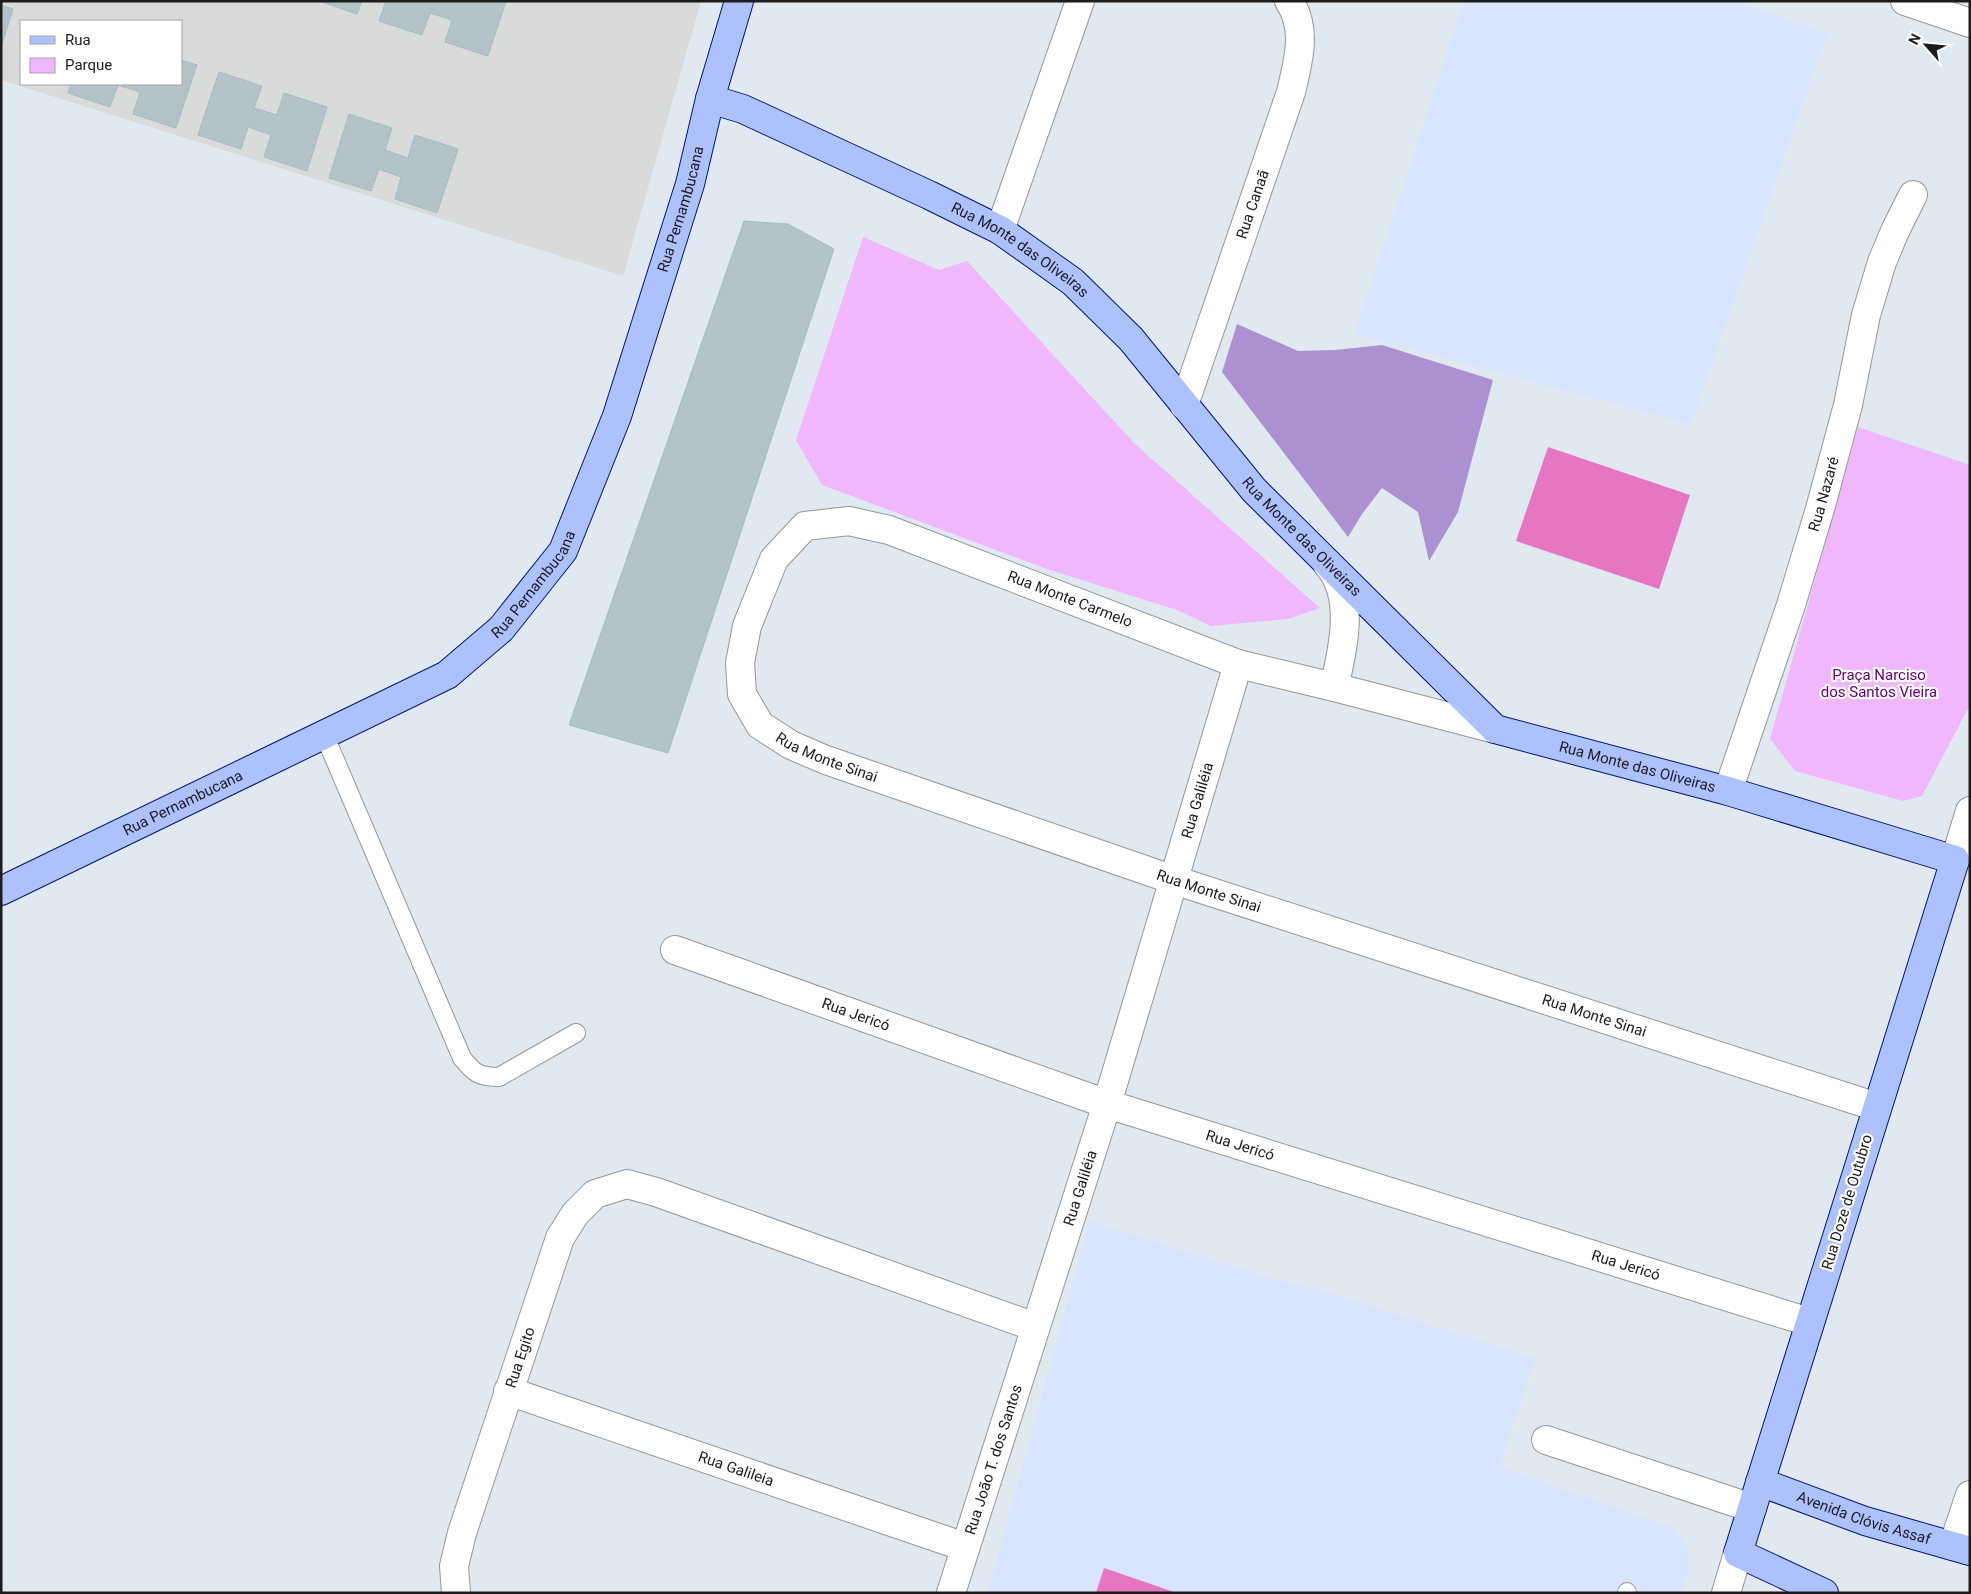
<svg xmlns="http://www.w3.org/2000/svg" width="1971" height="1594" font-family="Roboto,sans-serif">
	<style>
		.residential { fill: #d9dada; fill-rule: evenodd }
		.education { fill: #d9e4ff }
		.forest { fill: #ac91d2 }
		.park { fill: #f0b7ff }
		.pitch { fill: #e676c1 }
		.building { fill: #b3c3c7; stroke: #a1bdc2 }
		.lines { fill: none; stroke-linecap: round; stroke-linejoin: round }
		.lane-casing { stroke: #969696; stroke-width: 20 }
		.street-casing { stroke: #969696; stroke-width: 30 }
		.secondary-casing { stroke: #001576; stroke-width: 30 }
		.lane { stroke: #fff; stroke-width: 18 }
		.street { stroke: #fff; stroke-width: 28 }
		.secondary { stroke: #aec1ff; stroke-width: 28 }
		.labels { text-anchor: middle; dominant-baseline: central; stroke-width: 4.5; stroke-linejoin: round; paint-order: stroke }
		.street-label { font-size: 15px; fill: #1c1c1c; stroke: #fff }
		.park-label { font-size: 15px; fill: #690183; stroke: #fff }
	</style>
	<rect width="100%" height="100%" fill="#e0e9ef"/>
	<!-- residential -->
	<path class="residential" d="M1,1H701L623,276L1,80ZM21,21H181V84H21Z"/>
	<!-- education -->
	<g class="education">
		<polygon points="1464,1 1733,1 1827,33 1691,424 1355,334"/>
		<polygon points="1090,1221 1265,1277 1330,1293 1535,1359 1499,1467 1674,1528 1687,1544 1688,1571 1681,1593 988,1593"/>
	</g>
	<!-- forest -->
	<polygon class="forest" points="1237,324 1298,351 1335,350 1382,345 1493,380 1458,512 1429,561 1418,512 1382,488 1362,514 1348,537 1222,372"/>
	<!-- park -->
	<g class="park">
		<polygon points="863,237 939,270 967,261 1135,444 1320,608 1288,619 1211,626 1177,610 1047,569 822,485 796,440"/>
		<polygon points="1858,427 1970,465 1970,705 1922,796 1903,801 1795,771 1770,739"/>
	</g>
	<!-- pitch -->
	<g class="pitch">
		<polygon points="1548,447 1690,495 1659,589 1516,541"/>
		<polygon points="1104,1568 1177,1593 1096,1593"/>
	</g>
	<!-- building -->
	<g class="building">
		<polygon points="319,1 362,1 357,14"/>
		<polygon points="386,1 506,1 488,56 445,42 452,20 430,13 422,35 379,21"/>
		<polygon points="1,5 13,9 1,47"/>
		<polygon points="181,60 197,65 176,128 133,114 140,92 118,85 110,107 68,93 71,84 181,84"/>
		<polygon points="219,72 262,86 254,108 277,115 284,93 327,107 307,171 264,157 271,135 248,127 241,149 198,135"/>
		<polygon points="349,114 392,128 385,150 408,158 415,135 458,149 437,213 395,199 401,177 379,169 371,191 329,178"/>
		<polygon points="744,221 788,224 834,249 668,753 569,725"/>
	</g>
	<g class="lines">
		<defs>
			<g id="lane">
				<path d="M324,734L462,1058C474,1073 479,1077 499,1077L576,1033"/>
				<polyline points="1627,1593 1627,1592"/>
			</g>
			<g id="street">
				<polyline points="1905,1 1970,23"/>
				<polyline points="1000,230 1080,1"/>
				<path id="s1" d="M1184,405L1291,92C1298,62 1308,29 1289,1"/>
				<path d="M1327,564C1356,595 1343,650 1334,687"/>
				<path id="s2" d="M1495,729L1334,687L1238,664L889,530L849,521L805,526L774,559L747,626L740,663L742,694L760,725L791,745L826,760L1174,880L1877,1107"/>
				<path id="s3" d="M1728,791L1791,605L1820,509L1848,405L1866,315L1882,262L1895,231L1913,195"/>
				<polyline points="1955,860 1970,811"/>
				<path id="s4" d="M675,950L1107,1104L1809,1322"/>
				<path id="s5" d="M508,1391L965,1547"/>
				<polyline points="1546,1440 1752,1508"/>
				<polyline points="1953,1546 1970,1495"/>
				<path id="s6" d="M456,1593L454,1566L462,1533L560,1238L575,1214L595,1194L627,1184L656,1192L1035,1327"/>
				<path id="s7" d="M951,1593L1107,1104L1238,664"/>
				<polyline points="1726,1593 1738,1553"/>
			</g>
			<g id="secondary">
				<path id="s8" d="M710,99L743,109L929,195L1000,230L1073,282L1131,339L1254,490L1495,729L1728,791L1955,860L1738,1553L1824,1593"/>
				<path id="s9" d="M1,891L447,675L501,629L563,551L617,416L690,184L710,99L739,1"/>
				<path id="s10" d="M1760,1482L1865,1521L1970,1551"/>
			</g>
		</defs>
		<!-- lane casing -->
		<use href="#lane" class="lane-casing"/>
		<!-- street casing -->
		<use href="#street" class="street-casing"/>
		<!-- secondary casing -->
		<use href="#secondary" class="secondary-casing"/>
		<!-- lane -->
		<use href="#lane" class="lane"/>
		<!-- street -->
		<use href="#street" class="street"/>
		<!-- secondary -->
		<use href="#secondary" class="secondary"/>
	</g>
	<g class="labels">
		<!-- street labels -->
		<g class="street-label">
			<text stroke="none"><textPath href="#s1" startOffset="212">Rua Canaã</textPath></text>
			<text stroke="none"><textPath href="#s9" startOffset="1028">Rua Pernambucana</textPath></text>
			<text stroke="none"><textPath href="#s8" startOffset="346">Rua Monte das Oliveiras</textPath></text>
			<text stroke="none"><textPath href="#s3" startOffset="312">Rua Nazaré</textPath></text>
			<text stroke="none"><textPath href="#s8" startOffset="751">Rua Monte das Oliveiras</textPath></text>
			<text stroke="none"><textPath href="#s9" startOffset="622">Rua Pernambucana</textPath></text>
			<text transform="translate(1070 599) rotate(21)">Rua Monte Carmelo</text>
			<text stroke="none"><textPath href="#s2" startOffset="1021">Rua Monte Sinai</textPath></text>
			<text stroke="none"><textPath href="#s8" startOffset="1171">Rua Monte das Oliveiras</textPath></text>
			<text stroke="none"><textPath href="#s7" startOffset="830">Rua Galiléia</textPath></text>
			<text stroke="none"><textPath href="#s9" startOffset="202">Rua Pernambucana</textPath></text>
			<text stroke="none"><textPath href="#s2" startOffset="1426">Rua Monte Sinai</textPath></text>
			<text stroke="none"><textPath href="#s4" startOffset="192">Rua Jericó</textPath></text>
			<text stroke="none"><textPath href="#s2" startOffset="1831">Rua Monte Sinai</textPath></text>
			<text stroke="none"><textPath href="#s4" startOffset="598">Rua Jericó</textPath></text>
			<text stroke="none"><textPath href="#s7" startOffset="425">Rua Galiléia</textPath></text>
			<text transform="translate(1847 1202) rotate(-73)">Rua Doze de Outubro</text>
			<text stroke="none"><textPath href="#s4" startOffset="1002">Rua Jericó</textPath></text>
			<text stroke="none"><textPath href="#s6" startOffset="246">Rua Egito</textPath></text>
			<text stroke="none"><textPath href="#s7" startOffset="140">Rua João T. dos Santos</textPath></text>
			<text stroke="none"><textPath href="#s5" startOffset="241">Rua Galileia</textPath></text>
			<text stroke="none"><textPath href="#s10" startOffset="110">Avenida Clóvis Assaf</textPath></text>
		</g>
		<!-- park labels -->
		<g class="park-label">
			<text x="1879" y="675">Praça Narciso<tspan x="1879" dy="17">dos Santos Vieira</tspan></text>
		</g>
	</g>
	<!-- border -->
	<rect width="1971" height="1594" fill="none" stroke="#1c1c1c" stroke-width="5"/>
	<!-- legend -->
	<rect x="20" y="20" width="162" height="65" fill="#ffffff" stroke="#a4a4a4"/>
	<rect x="30" y="36" width="25" height="8" fill="#aec1ff" stroke="#a4a4a4"/>
	<text x="65" y="45" font-size="15" fill="#1c1c1c">Rua</text>
	<rect x="30" y="58" width="25" height="15" fill="#f0b7ff" stroke="#a4a4a4"/>
	<text x="65" y="70" font-size="15" fill="#1c1c1c">Parque</text>
	<!-- north arrow -->
	<g transform="translate(1926 45) rotate(297)" stroke="#ffffff" stroke-width="4" paint-order="stroke">
	<path d="M0-4L9 19L0 12L-9 19Z" fill="#1c1c1c"/>
	<text y="-8" font-size="14" font-weight="bold" text-anchor="middle" fill="#1c1c1c">N</text>
	</g>
</svg>
